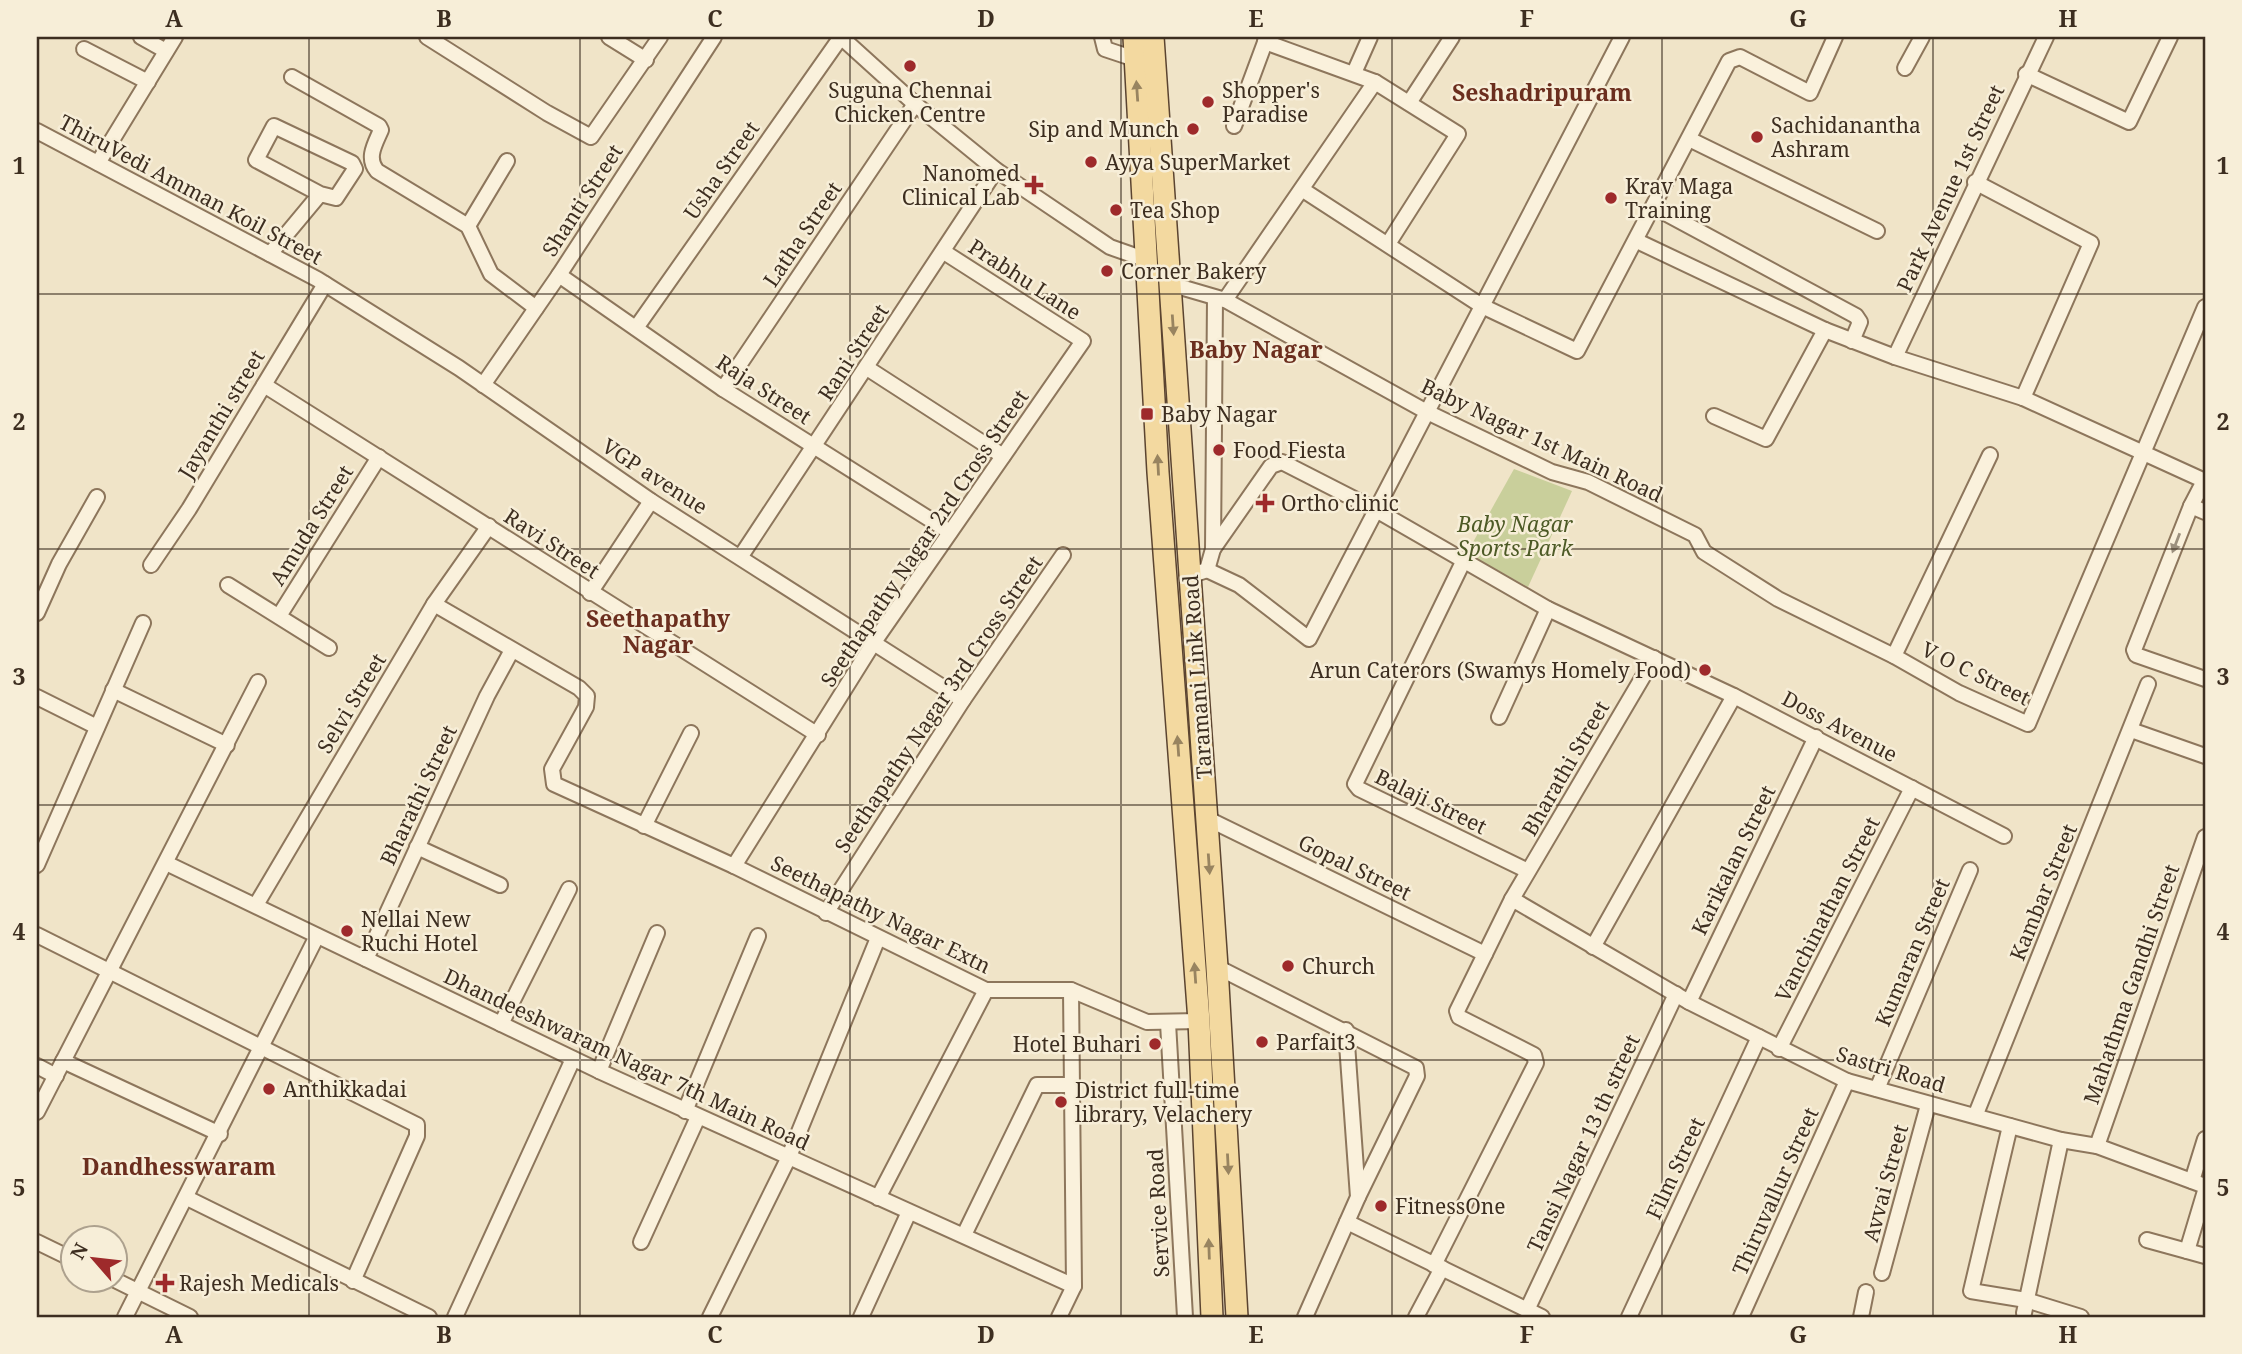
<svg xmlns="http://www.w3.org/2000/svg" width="2242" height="1354" font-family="'Noto Serif',serif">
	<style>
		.green { fill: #c9cf9b }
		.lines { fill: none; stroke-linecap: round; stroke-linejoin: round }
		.minor-casing { stroke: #8d765c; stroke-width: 18 }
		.primary-casing { stroke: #5b4430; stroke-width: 24 }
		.minor { stroke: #faf1dc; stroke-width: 14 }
		.primary { stroke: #f3d9a0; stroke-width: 21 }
		.oneway { fill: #988460 }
		.oneway2 { fill: #9c907e }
		.grid { fill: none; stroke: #3d2e20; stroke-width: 2; stroke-opacity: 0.55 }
		.poi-dot { fill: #9e2a2b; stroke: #f7eed8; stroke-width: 2.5 }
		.labels { text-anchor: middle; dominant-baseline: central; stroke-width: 5; stroke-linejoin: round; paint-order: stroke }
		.poi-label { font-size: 21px; fill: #3d2e20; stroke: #f7eed8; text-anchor: start }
		.street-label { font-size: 21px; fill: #3d2e20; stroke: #f7eed8 }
		.park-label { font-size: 21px; font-style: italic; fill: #4d5a26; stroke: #f7eed8 }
		.neighbourhood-label { font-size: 23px; font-weight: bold; fill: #6b2e1e; stroke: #f7eed8 }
		.neatline { fill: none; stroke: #3d2e20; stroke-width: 2.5 }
		.grid-label { font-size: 23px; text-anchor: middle; font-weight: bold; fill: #3d2e20 }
	</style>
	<rect width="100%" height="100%" fill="#f0e4c8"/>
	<!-- green -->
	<polygon class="green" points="1514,469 1572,491 1528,587 1467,553"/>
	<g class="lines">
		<defs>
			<g id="minor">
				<polyline points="141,37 166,51"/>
				<polyline points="427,37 547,113 591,137 660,37"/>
				<polyline points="609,37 646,60"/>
				<polyline points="841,37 915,104 996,170 1110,247 1147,260"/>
				<polyline points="1102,37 1105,49 1135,59"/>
				<polyline points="1265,42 1375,82 1458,134 1388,244"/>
				<polyline points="84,49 148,82"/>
				<polyline points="1905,68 1922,37"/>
				<polyline points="1354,73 1370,37"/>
				<polyline points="2026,74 2129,122 2170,37"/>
				<path d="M292,77L379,126L381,130C375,144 366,158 377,171L468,226L491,274L536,308"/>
				<polyline points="1409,103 1452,37"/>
				<polyline points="1234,126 1267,37"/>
				<polyline points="37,131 317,279 459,368 651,501 963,700"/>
				<polyline points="1689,139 1877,231"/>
				<polyline points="98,163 175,37"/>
				<polyline points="1975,182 2091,243 2023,398"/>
				<polyline points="1303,190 1482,306 1577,351 1729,61 1740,57 1810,93 1835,37"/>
				<polyline points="1654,207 1856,316 1860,322 1852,341"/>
				<polyline points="468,226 507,161"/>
				<polyline points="1637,241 1825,330 1895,357 2023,398 2205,481"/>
				<polyline points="270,254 320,194 336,198 355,169 352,163 274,126 256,160 320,194"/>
				<polyline points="559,275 723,389 950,532"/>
				<polyline points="1170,284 1225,300 1427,412 1552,472 1588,482 1695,535 1704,552 1778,599 1894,656 1959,693 2028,724 2205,307"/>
				<polyline points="1225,300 1375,82"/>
				<polyline points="636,328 841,37"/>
				<polyline points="1895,357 2046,37"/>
				<polyline points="867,368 1003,456"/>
				<polyline points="264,385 818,735"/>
				<polyline points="483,385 559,275 714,37"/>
				<polyline points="723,389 915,104"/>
				<polyline points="1714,416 1766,439 1825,330"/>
				<polyline points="2204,481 2191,506 2134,650 2136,655 2205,679"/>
				<polyline points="2191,506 2205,512"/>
				<polyline points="1213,549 1271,466 1282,462 1376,510 1548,609 1734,696 2004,836"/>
				<polyline points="741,556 996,170"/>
				<polyline points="1463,562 1355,784 1359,789 1528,871"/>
				<polyline points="151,565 189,509 325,284"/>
				<polyline points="1207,570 1239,585 1309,639 1622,37"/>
				<polyline points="1198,573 1207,570 1213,549 1215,298"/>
				<polyline points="228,585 329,648"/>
				<polyline points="590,593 651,501"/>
				<polyline points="434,604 579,688 587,696 586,707 552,769 554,784 734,866 986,990 1071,990 1147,1022 1199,1021"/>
				<polyline points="37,613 59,564 97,497"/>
				<polyline points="279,616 379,457"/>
				<polyline points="1894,656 1990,455"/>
				<polyline points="113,690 227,745"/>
				<polyline points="37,697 97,727"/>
				<polyline points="1499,717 1548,609"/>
				<polyline points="2131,730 2205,756"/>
				<polyline points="1206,818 1485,954"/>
				<polyline points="644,826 691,733"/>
				<polyline points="417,847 500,885"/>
				<polyline points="166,863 599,1071 1074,1286"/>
				<polyline points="37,865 143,623"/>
				<polyline points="734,866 874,642 1083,341 944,252"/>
				<polyline points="1512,899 1689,1002 1847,1081 2061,1140 2097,1146 2205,1186"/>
				<polyline points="256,905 434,604 489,526"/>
				<polyline points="826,913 963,700 1063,555"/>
				<polyline points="37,935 417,1125 417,1136 353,1281"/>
				<polyline points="1593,947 1734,696"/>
				<polyline points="366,959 487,696 512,650"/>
				<polyline points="1217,967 1416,1068 1417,1076 1358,1197"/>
				<polyline points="1689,1002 1816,737"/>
				<polyline points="1168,1023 1185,1317"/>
				<polyline points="501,1024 569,889"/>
				<polyline points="1779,1049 1912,788"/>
				<polyline points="63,1061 220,1134"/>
				<polyline points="37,1066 56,1076"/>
				<polyline points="599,1071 657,933"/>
				<polyline points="1877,1089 1970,870"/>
				<polyline points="685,1111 758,936"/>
				<polyline points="37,1112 258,682"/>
				<polyline points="1976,1114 2148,684"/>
				<polyline points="2010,1126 1971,1291 2026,1300 2081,1317"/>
				<polyline points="2097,1146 2205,837"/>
				<polyline points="2192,1181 2205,1139"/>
				<polyline points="2205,1191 2187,1251 2205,1256"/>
				<polyline points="187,1198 429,1317"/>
				<polyline points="878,1198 986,990"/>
				<polyline points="1347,1222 1542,1317"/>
				<polyline points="964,1235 1037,1085 1070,1085"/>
				<polyline points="2147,1240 2187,1251"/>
				<polyline points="37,1242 74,1260"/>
				<polyline points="641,1242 698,1117"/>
				<polyline points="1434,1265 1536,1063 1534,1055 1459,1017 1457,1011 1512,899 1654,658"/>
				<polyline points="1882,1273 1928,1105"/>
				<polyline points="115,1280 190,1317"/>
				<polyline points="1527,1310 1676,994"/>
				<polyline points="2024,1313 2061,1140"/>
				<polyline points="125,1317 317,936"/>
				<polyline points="455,1317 573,1059"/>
				<polyline points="710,1317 788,1159 878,938"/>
				<polyline points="861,1317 909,1212"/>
				<polyline points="1059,1317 1074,1286 1071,990"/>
				<polyline points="1305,1317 1358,1197 1346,1030"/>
				<polyline points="1416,1317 1442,1268"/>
				<polyline points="1629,1317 1759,1037"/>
				<polyline points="1741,1317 1847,1081"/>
				<polyline points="1861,1317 1866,1292"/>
			</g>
			<g id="primary">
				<polyline points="1134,37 1158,472 1199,1021 1212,1317"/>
				<polyline points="1153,37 1217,967 1237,1317"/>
			</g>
		</defs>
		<!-- minor casing -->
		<use href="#minor" class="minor-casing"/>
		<!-- primary casing -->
		<use href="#primary" class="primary-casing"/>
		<!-- minor -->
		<use href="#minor" class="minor"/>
		<!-- primary -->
		<use href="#primary" class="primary"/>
	</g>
	<!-- one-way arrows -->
	<defs><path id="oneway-solid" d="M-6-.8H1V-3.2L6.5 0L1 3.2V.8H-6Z" transform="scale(1.75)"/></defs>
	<g class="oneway">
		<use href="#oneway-solid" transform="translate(1137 91) rotate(-94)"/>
		<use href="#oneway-solid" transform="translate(1173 325) rotate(86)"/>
		<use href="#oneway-solid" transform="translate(1158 465) rotate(-93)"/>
		<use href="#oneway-solid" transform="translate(1178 746) rotate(-94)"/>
		<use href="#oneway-solid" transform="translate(1209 864) rotate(86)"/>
		<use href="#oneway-solid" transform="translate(1195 973) rotate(-94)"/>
		<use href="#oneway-solid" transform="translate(1228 1164) rotate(87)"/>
		<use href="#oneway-solid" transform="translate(1209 1249) rotate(-92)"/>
	</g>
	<use class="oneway2" href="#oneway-solid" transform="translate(2176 543) rotate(111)"/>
	<!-- grid -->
	<path class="grid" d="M309,37V1317M580,37V1317M850,37V1317M1121,37V1317M1392,37V1317M1662,37V1317M1933,37V1317M37,294H2205M37,549H2205M37,805H2205M37,1060H2205"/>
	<!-- markers -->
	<g class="poi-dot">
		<circle cx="910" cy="66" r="7"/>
		<circle cx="1208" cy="102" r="7"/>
		<circle cx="1193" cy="129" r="7"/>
		<circle cx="1757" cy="137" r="7"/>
		<circle cx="1091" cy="162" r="7"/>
		<path d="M1030.5 174.5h7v7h7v7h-7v7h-7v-7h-7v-7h7z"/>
		<circle cx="1611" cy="198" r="7"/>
		<circle cx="1116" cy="210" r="7"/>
		<circle cx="1107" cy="271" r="7"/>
		<rect x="1140" y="407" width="14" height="14" rx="3.5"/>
		<circle cx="1219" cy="450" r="7"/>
		<path d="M1261.5 492.5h7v7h7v7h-7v7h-7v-7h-7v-7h7z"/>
		<circle cx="1705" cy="670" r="7"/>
		<circle cx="347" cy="931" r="7"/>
		<circle cx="1288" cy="966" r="7"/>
		<circle cx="1262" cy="1042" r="7"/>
		<circle cx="1155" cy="1044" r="7"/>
		<circle cx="269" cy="1089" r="7"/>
		<circle cx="1061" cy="1102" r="7"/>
		<circle cx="1381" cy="1206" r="7"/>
		<path d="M161.5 1272.5h7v7h7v7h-7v7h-7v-7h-7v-7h7z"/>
	</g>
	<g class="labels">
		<!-- poi labels -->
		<g class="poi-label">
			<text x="910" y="90" text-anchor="middle">Suguna Chennai<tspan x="910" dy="24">Chicken Centre</tspan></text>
			<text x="1222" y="90">Shopper's<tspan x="1222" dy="24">Paradise</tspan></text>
			<text x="1771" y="125">Sachidanantha<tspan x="1771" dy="24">Ashram</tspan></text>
			<text x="1179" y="129" text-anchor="end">Sip and Munch</text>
			<text x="1105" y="162">Ayya SuperMarket</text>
			<text x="1020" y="173" text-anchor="end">Nanomed<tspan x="1020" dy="24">Clinical Lab</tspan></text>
			<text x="1625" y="186">Krav Maga<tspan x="1625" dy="24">Training</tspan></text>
			<text x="1130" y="210">Tea Shop</text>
			<text x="1121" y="271">Corner Bakery</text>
			<text x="1161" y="414">Baby Nagar</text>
			<text x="1233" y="450">Food Fiesta</text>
			<text x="1281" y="503">Ortho clinic</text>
			<text x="1691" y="670" text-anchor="end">Arun Caterors (Swamys Homely Food)</text>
			<text x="361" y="919">Nellai New<tspan x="361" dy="24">Ruchi Hotel</tspan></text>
			<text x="1302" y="966">Church</text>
			<text x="1276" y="1042">Parfait3</text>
			<text x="1141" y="1044" text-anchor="end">Hotel Buhari</text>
			<text x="283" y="1089">Anthikkadai</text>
			<text x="1075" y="1090">District full-time<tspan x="1075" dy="24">library, Velachery</tspan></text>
			<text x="1395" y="1206">FitnessOne</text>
			<text x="179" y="1283">Rajesh Medicals</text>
		</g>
		<!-- street labels -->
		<g class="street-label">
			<text transform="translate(721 170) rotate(-55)">Usha Street</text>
			<text transform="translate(1950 188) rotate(-65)">Park Avenue 1st Street</text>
			<text transform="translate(191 189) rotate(28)">ThiruVedi Amman Koil Street</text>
			<text transform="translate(582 200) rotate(-57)">Shanti Street</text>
			<text transform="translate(802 234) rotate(-56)">Latha Street</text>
			<text transform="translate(1025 279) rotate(33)">Prabhu Lane</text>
			<text transform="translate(853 352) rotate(-57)">Rani Street</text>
			<text transform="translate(764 389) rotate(33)">Raja Street</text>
			<text transform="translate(221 414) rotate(-59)">Jayanthi street</text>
			<text transform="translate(1542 440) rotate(25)">Baby Nagar 1st Main Road</text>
			<text transform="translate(655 476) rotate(33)">VGP avenue</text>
			<text transform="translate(311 525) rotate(-58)">Amuda Street</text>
			<text transform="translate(924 538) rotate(-56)">Seethapathy Nagar 2rd Cross Street</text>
			<text transform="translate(552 543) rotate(33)">Ravi Street</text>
			<text transform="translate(1976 673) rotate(26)">V O C Street</text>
			<text transform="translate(1197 677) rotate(-94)">Taramani Link Road</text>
			<text transform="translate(351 703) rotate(-59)">Selvi Street</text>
			<text transform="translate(938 704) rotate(-56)">Seethapathy Nagar 3rd Cross Street</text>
			<text transform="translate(1840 726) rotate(28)">Doss Avenue</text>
			<text transform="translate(1565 768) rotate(-60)">Bharathi Street</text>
			<text transform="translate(418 795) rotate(-65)">Bharathi Street</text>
			<text transform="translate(1431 801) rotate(26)">Balaji Street</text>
			<text transform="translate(1733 860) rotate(-64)">Karikalan Street</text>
			<text transform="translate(1355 867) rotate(26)">Gopal Street</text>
			<text transform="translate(2043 892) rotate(-68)">Kambar Street</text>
			<text transform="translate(1827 909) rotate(-63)">Vanchinathan Street</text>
			<text transform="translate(881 914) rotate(26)">Seethapathy Nagar Extn</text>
			<text transform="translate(1912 952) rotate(-67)">Kumaran Street</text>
			<text transform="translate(2131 984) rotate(-71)">Mahathma Gandhi Street</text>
			<text transform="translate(627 1059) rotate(25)">Dhandeeshwaram Nagar 7th Main Road</text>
			<text transform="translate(1891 1069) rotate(17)">Sastri Road</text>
			<text transform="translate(1583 1143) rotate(-65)">Tansi Nagar 13 th street</text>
			<text transform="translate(1675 1168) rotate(-65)">Film Street</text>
			<text transform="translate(1885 1183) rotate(-75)">Avvai Street</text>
			<text transform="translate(1775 1191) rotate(-66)">Thiruvallur Street</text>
			<text transform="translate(1158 1213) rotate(-93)">Service Road</text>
		</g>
		<!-- park labels -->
		<g class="park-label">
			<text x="1515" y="524">Baby Nagar<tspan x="1515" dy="24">Sports Park</tspan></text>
		</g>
		<!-- neighbourhood labels -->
		<g class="neighbourhood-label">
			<text x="1542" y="92">Seshadripuram</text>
			<text x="1256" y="349">Baby Nagar</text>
			<text x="658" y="618">Seethapathy<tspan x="658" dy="26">Nagar</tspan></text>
			<text x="179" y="1166">Dandhesswaram</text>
		</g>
	</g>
	<!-- border -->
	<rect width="2242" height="1354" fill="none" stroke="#f7eed8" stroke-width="77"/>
	<!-- north arrow -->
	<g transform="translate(94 1259) rotate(298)"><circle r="33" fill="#f7eed8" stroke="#ada18e" stroke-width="2"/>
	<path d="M0-5L12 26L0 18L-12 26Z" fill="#9e2a2b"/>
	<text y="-10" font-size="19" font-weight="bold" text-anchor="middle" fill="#3d2e20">N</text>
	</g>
	<rect x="38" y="38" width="2166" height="1278" class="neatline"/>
	<g class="grid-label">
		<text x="174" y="27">A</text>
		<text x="444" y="27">B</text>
		<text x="715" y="27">C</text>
		<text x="986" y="27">D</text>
		<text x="1256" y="27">E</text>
		<text x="1527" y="27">F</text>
		<text x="1798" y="27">G</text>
		<text x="2068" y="27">H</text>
		<text x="19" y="174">1</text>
		<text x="2223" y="174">1</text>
		<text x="19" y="430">2</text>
		<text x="2223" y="430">2</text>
		<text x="19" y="685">3</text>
		<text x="2223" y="685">3</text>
		<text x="19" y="940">4</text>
		<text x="2223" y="940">4</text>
		<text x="19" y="1196">5</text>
		<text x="2223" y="1196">5</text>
		<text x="174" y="1343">A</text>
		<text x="444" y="1343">B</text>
		<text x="715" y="1343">C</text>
		<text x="986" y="1343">D</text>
		<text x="1256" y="1343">E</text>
		<text x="1527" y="1343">F</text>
		<text x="1798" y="1343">G</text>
		<text x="2068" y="1343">H</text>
	</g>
</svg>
